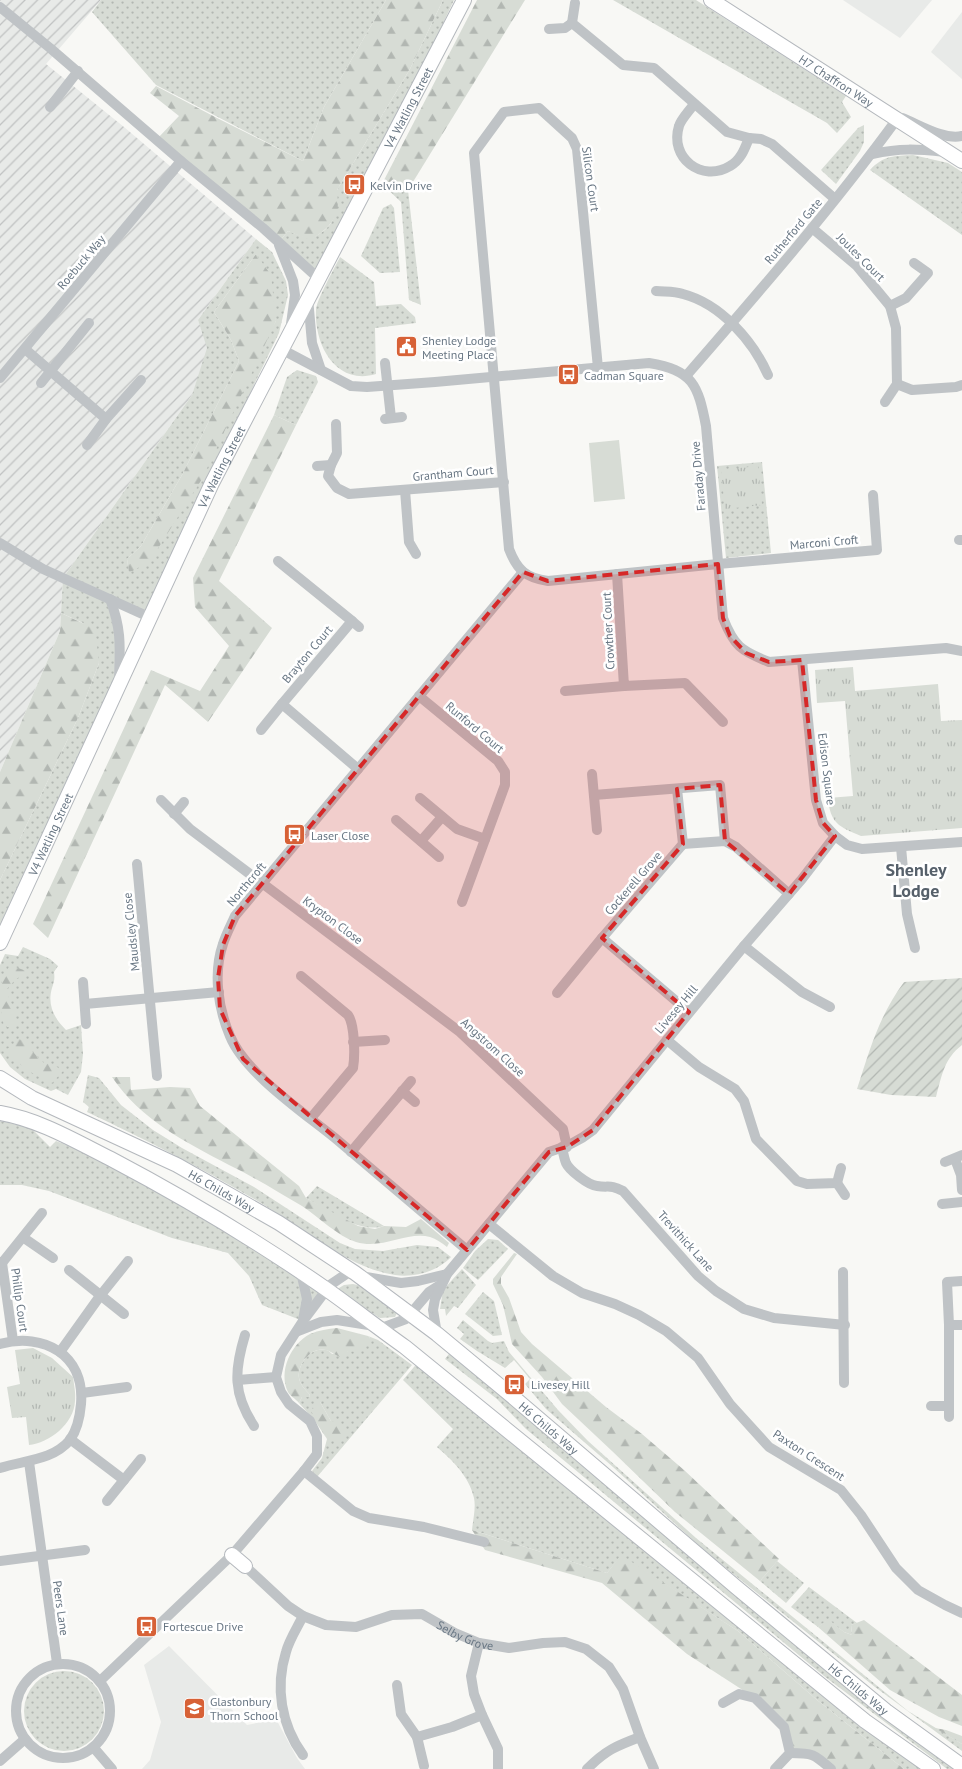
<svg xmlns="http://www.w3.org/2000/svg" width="962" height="1769" font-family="'PT Sans',sans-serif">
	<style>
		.built { fill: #e8eae8 }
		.industrial { fill: url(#industrial-furrows) }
		.grass { fill: url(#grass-dots); fill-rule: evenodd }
		.forest { fill: url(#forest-firs) }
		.park { fill: url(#park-tufts) }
		.garden { fill: url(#garden-furrows) }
		.pitch { fill: #d7dcd5 }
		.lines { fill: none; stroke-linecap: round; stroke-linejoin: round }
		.secondary-casing { stroke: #b4b8bd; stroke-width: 16 }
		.street { stroke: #bfc3c6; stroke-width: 10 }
		.secondary { stroke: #fff; stroke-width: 14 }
		.marked { fill: #d62828; fill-opacity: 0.2; stroke: #d62828; stroke-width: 4; stroke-dasharray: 10 6; stroke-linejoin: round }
		.labels { text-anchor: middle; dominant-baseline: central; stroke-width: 5; stroke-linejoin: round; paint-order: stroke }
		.street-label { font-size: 12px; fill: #697784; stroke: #fff }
		.poi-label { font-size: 12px; fill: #697784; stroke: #fff; text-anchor: start }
		.district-label { font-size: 18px; font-weight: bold; fill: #56606a; stroke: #fff }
	</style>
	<defs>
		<pattern id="industrial-furrows" width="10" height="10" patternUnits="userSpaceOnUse" patternTransform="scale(1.25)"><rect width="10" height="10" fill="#e8eae8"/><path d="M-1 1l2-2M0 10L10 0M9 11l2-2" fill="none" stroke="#c0c2c2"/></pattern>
		<pattern id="grass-dots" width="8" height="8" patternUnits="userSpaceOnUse" patternTransform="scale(1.25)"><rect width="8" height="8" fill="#d7dcd5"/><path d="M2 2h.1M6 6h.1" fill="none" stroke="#b2b7b2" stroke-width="1.8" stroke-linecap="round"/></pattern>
		<pattern id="forest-firs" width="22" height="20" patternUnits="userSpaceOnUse" patternTransform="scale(1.25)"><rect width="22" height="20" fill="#d7dcd5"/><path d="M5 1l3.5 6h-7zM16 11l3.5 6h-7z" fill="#b2b7b2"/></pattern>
		<pattern id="park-tufts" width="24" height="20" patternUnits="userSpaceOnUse" patternTransform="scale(1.25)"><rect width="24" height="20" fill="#d7dcd5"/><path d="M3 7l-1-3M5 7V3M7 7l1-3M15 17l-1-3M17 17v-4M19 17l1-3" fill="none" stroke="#b2b7b2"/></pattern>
		<pattern id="garden-furrows" width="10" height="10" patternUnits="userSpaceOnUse" patternTransform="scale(1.25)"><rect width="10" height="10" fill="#d7dcd5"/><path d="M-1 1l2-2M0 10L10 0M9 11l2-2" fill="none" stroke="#b2b7b2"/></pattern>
	</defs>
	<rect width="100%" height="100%" fill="#f8f8f5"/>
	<!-- built -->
	<g class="built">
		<polygon points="843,0 932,0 900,38"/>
		<polygon points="962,12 962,79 931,52"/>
		<polygon points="169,1646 247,1725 276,1719 297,1758 305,1769 142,1769 150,1760 161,1722 144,1665"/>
	</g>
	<!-- industrial -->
	<polygon class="industrial" points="0,0 101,0 46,64 124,127 256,239 198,320 208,348 192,395 63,578 60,631 0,772"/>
	<!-- grass -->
	<g class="grass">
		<polygon points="101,0 386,0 324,107 303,161 156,85 92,12"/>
		<path d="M443,0H454L368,183L318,278L278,243L288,231L310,239C335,227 337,216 337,190L410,69Z"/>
		<polygon points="613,0 696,0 846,96 842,102 851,117 837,133 827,123"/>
		<polygon points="864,125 864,142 860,151 836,184 821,170 858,128"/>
		<path d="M913,155L948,163L962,172V235L870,170C884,155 894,156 913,155Z"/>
		<polygon points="382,184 408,190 421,305 409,300 401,202"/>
		<polygon points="391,204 394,208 400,272 380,273 361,256 383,208"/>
		<path d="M256,239L272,252L286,281L288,295L279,333L237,420L149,617L110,600L116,615L119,684L0,941V880L78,718L99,663L83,623L61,613L63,578L192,395L207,348L198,320ZM256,254L276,321L129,572L127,559L141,546L182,475L239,361L231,340L214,312Z"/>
		<path d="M340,257L374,282L376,306L401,304L415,317L416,323L375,328L376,374C336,386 314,345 316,310C316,301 335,267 340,257Z"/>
		<polygon points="297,370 316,376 318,382 296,425 274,415 287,377"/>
		<polygon points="762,462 771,553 726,558 717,466"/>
		<path d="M23,947L50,959L58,966L54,972C55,979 54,982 52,988C47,1005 54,1018 66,1030L81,1025L83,1054L81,1072L68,1095L56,1089L51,1091L25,1079L10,1067L0,1053V965L5,954L18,956Z"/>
		<path d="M88,1075L99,1078L121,1105L153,1130L182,1148L254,1187L340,1243L355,1249L383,1251L417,1245L438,1247L451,1257C438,1271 415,1278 395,1275C347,1268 297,1224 256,1200C201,1168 145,1139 87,1112L89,1107L83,1102Z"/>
		<polygon points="0,1121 31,1128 50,1147 56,1141 131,1170 326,1290 303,1321 262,1305 249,1276 228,1253 172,1238 49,1191 22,1185 0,1185"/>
		<path d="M317,1186L384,1226C359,1234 327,1210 306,1198Z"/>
		<polygon points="488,1239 498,1240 508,1249 478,1280 463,1268 475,1251"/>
		<polygon points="462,1269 476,1285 458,1308 454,1306 446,1316 445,1309 440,1309 443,1290"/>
		<polygon points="353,1284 362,1286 398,1311 395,1317 380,1318 339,1292 339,1288 344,1285"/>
		<polygon points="483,1292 494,1301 502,1335 493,1336 465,1314"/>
		<polygon points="463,1320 488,1341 492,1343 504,1341 509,1352 558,1410 588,1441 696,1538 908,1711 962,1744 962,1751 875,1687 707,1553 613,1467 546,1409 525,1384 530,1379 514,1360 505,1368 477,1351 460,1339 464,1334 457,1328"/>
		<path d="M368,1336L378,1340L412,1365L317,1477L312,1471L322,1458L327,1439L315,1421L299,1403L302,1397H309L310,1395C306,1390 300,1385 299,1378C297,1365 311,1346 326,1350C328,1350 330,1352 332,1354L348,1351L370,1338ZM320,1402L331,1421L327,1439L321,1427Z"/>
		<polygon points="452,1350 958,1769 947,1769 824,1676 526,1429 497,1399 445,1359"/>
		<path d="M419,1361L927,1769H904L817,1700L738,1631L621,1556L607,1573L472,1530C473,1520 476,1508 474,1498C469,1476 453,1461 437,1447L453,1429L403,1380Z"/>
		<polygon points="777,1561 804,1583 786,1603 760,1581"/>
		<polygon points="809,1587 857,1623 851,1625 852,1635 844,1632 828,1620 818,1627 791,1607"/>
		<circle cx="64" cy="1711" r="40"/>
	</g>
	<!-- forest -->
	<g class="forest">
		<path d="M386,0H443L410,69L337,190C337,196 339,204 337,210C335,223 321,234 310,240L288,231L278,243L157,139L179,116L150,93L156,86L217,118L303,161L324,107Z"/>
		<polygon points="477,0 525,0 408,190 382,184"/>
		<polygon points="256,254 271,275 276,321 202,479 150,561 129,573 127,559 141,546 182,475 239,361 231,340 214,312"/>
		<polygon points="274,415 296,425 219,581 272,628 208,722 165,685 48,938 33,924 151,670 200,691 229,646 195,607 193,578"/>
		<polygon points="61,613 95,629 99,663 78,718 0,880 0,772 60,631"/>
		<path d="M10,965L29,972L16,979L6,990L15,1013V1027H5C0,1017 0,995 1,984C3,977 7,971 10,965Z"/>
		<path d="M19,1039L28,1043L32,1051L44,1063L54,1065L63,1071L52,1083C33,1075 18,1065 6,1049L12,1047Z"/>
		<path d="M112,1077H130L131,1090L170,1087L190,1088L200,1106L299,1186L306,1198L358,1226L375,1229L384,1226L406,1227L421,1219L449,1243L447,1247C442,1243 436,1239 430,1237C407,1231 383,1250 356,1242C337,1236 319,1217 302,1206C278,1192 254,1177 229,1165C184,1141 142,1121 112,1077Z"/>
		<polygon points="514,1253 517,1254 501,1277 501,1284 509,1298 521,1332 532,1344 606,1407 642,1434 684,1470 779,1559 760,1581 675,1512 612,1451 562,1404 542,1377 512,1344 503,1305 493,1284 493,1279"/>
		<path d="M337,1328L368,1336L370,1338C365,1349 360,1353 348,1351L340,1357C336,1355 330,1351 326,1350C311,1346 297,1365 299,1378C300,1385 306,1390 310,1395L309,1397H302L299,1403C296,1399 290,1396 288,1392C278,1371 291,1344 310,1334C319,1330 328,1329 337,1328Z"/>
		<polygon points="320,1402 331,1421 337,1422 345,1428 344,1438 333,1441 327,1439 311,1411 315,1403"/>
		<polygon points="472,1530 607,1573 621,1555 738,1631 817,1700 904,1769 835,1769 818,1757 790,1753 784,1727 755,1698 687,1654 602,1583 485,1550"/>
		<polygon points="828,1619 844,1632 852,1635 851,1625 864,1620 962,1695 962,1726 939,1717 890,1690 818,1627"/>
		<polygon points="935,1728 946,1730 962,1736 962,1744"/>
	</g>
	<!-- park -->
	<g class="park">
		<polygon points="758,466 762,505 725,509 721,470"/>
		<path d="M853,667L855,691L938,684L941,721L962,720V828L861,836C839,827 830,823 828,798L853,796L845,701L817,703L815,670Z"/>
		<path d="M33,1348L52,1358L73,1377C74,1385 76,1394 75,1401C74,1424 49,1443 29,1445L26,1417L12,1418L7,1387L20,1384L15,1350Z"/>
	</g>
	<!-- garden -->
	<path class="garden" d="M962,978V1045C944,1059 942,1075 936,1097L891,1095L857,1089C870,1049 879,1016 904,982Z"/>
	<!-- pitch -->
	<polygon class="pitch" points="619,440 625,499 594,502 589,443"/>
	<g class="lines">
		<defs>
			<g id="secondary">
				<path id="s2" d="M711,0L962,161"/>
				<path id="s3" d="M0,943L212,483L464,0"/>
				<path id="s4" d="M0,1078L32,1098L177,1165L279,1223L355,1273L437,1334L506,1391L736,1587L886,1711L962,1766"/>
				<path d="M0,1113C40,1120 75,1141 111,1159C185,1198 257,1241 326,1289C353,1308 378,1328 405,1347L865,1721L933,1769"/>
				<polyline points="232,1555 245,1566"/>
			</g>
		</defs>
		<!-- secondary casing -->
		<use href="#secondary" class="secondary-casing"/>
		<!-- street -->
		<g class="street">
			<polyline points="575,3 572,23 623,65 654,68 727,132 749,138 761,139 772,144 835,199"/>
			<polyline points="0,7 50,48 181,161 263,228 318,278"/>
			<polyline points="549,29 565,28 572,23"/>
			<path d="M694,104C690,110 681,119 679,126C669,158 702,183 730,166C741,160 745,148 749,138"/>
			<polyline points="50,107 78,71"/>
			<path d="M902,118C920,125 943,140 962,136"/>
			<path d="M872,154C901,148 916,149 945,152"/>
			<polyline points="812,228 857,266 890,306 896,328 897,384 912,390 956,387 962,385"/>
			<polyline points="279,245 293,281 295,295 291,324"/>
			<path d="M656,291C664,292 674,291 683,294C721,304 753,341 768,375"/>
			<polyline points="308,298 312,343 321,370"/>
			<polyline points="890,306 906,298 928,273 914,263"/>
			<polyline points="25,349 106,419 87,445"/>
			<path d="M281,349L351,386L367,387L435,382L649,363C693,370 698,385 706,426L723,618C734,646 741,651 769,662L946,648L962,651"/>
			<polyline points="385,363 391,418"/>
			<path d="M598,368L577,149L572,138L539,108L504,112L474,153L509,549C517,570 526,578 548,581L718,564L877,550L873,495"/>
			<path d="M686,376C759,292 832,208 897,119"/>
			<polyline points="0,378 181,161"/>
			<polyline points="41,383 89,323"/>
			<polyline points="885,402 897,384"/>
			<polyline points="106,419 141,380"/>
			<polyline points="385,419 402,417"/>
			<polyline points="336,424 337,453 331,465 328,476 337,488 349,494 504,482"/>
			<polyline points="317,466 331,465"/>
			<polyline points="405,490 409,542 416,554"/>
			<polyline points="959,540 962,540"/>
			<polyline points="0,543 43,569 149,617"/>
			<polyline points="278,561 352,621 282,704 358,769"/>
			<polyline points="617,574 624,686 685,683 723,722"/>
			<path d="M110,599C122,630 120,648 119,680"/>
			<polyline points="352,621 359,627"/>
			<polyline points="802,660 816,800 823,823 835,836 847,845 862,849 962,842"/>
			<polyline points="565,691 624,686"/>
			<polyline points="419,696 498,761 505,772 505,785 462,902"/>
			<polyline points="261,730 282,704"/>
			<polyline points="592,774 597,830"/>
			<polyline points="677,789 683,844"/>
			<polyline points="594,795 720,785 725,841"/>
			<polyline points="420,798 457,829 485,839"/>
			<polyline points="161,800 190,829 460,1032 563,1129 567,1147"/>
			<polyline points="174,814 184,802"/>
			<polyline points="396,820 439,857"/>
			<polyline points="421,841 442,817"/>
			<polyline points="901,847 907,914 915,948"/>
			<polyline points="137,864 157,1076"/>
			<polyline points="744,946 802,992 830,1007"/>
			<path d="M301,976L348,1015C355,1025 355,1057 353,1068L311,1118"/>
			<polyline points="83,982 86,1024"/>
			<polyline points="557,993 602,938"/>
			<polyline points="85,1004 219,992"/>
			<polyline points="689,1012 602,938 683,844 725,841 736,847 789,894"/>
			<polyline points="667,1040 699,1067 735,1089 744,1101 756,1139 797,1181 807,1184 837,1183 841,1168"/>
			<polyline points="353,1042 385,1040"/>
			<polyline points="402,1091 415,1102"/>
			<path d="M562,1147C563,1152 564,1158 566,1163C569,1170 588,1185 597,1186C610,1188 609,1184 623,1191L698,1276L716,1291L744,1309L774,1318L845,1325"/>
			<polyline points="351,1152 411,1081"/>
			<polyline points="955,1159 961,1175 962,1190"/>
			<polyline points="945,1162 962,1155"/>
			<polyline points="837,1183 845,1195"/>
			<polyline points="942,1204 962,1202"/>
			<polyline points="489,1224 553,1276 582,1293 615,1304 639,1315 666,1331 698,1358 730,1404 769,1447 841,1490 861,1515 896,1568 918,1590 945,1605 962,1613"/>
			<polyline points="24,1238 53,1258"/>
			<path d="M467,1250C423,1213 379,1175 335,1138C303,1112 245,1073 230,1036C218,1008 213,973 223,944C226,934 231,925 235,916L523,572"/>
			<polyline points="0,1262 2,1263 13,1341"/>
			<polyline points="2,1263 42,1213"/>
			<polyline points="69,1270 124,1314"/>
			<polyline points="301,1272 307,1299 303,1320"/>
			<polyline points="843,1272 844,1383"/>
			<polyline points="360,1276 401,1283 418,1281 447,1274"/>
			<polyline points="949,1325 962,1325"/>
			<polyline points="379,1329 406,1319 429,1292 440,1285"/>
			<polyline points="298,1331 321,1322 337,1320 375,1326"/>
			<path d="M437,1334L433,1310L435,1299L447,1274L549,1152C567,1146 578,1142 593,1130L744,946L802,879L835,836"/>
			<path d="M245,1335C234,1371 233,1394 254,1426"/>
			<path d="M0,1344C44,1332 85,1355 81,1404C80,1416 77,1430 70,1440C52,1461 24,1460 0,1468"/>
			<polyline points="60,1352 100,1296 128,1261"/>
			<polyline points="238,1380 276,1377"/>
			<polyline points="82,1393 127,1387"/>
			<polyline points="931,1406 949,1406"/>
			<polyline points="949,1417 949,1325 947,1282 962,1281"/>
			<polyline points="70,1439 124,1480 141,1459"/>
			<polyline points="29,1462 57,1663"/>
			<polyline points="304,1471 353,1511 369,1518 424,1527 484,1542"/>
			<polyline points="107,1501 124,1480"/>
			<polyline points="0,1561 85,1550"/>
			<path id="s1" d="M245,1566L288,1606L303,1616L326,1625L356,1627L392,1615L422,1614L455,1633L479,1643L509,1648L543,1643L565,1642L586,1649L609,1667L623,1689L640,1737L654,1769"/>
			<path d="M303,1616C297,1628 289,1640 286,1652C275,1687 281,1725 303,1755"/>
			<polyline points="479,1643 471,1676 474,1694 482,1715 498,1749 498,1769"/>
			<circle cx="63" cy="1711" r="47"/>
			<polyline points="101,1680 232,1555 304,1471 317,1454 317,1436 310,1421 289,1404 281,1392 276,1377 281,1355 303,1321 330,1285 352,1270"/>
			<polyline points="397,1685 401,1714 417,1737"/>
			<polyline points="723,1703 739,1694 755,1698 784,1727 790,1753 775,1769"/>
			<polyline points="94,1748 112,1769"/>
			<path d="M790,1753C813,1753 814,1754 831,1769"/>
			<polyline points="0,1761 25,1739"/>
			<polyline points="424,1766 417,1737 452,1727 482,1715"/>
			<path d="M587,1769C606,1750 616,1746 640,1737"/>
		</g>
		<!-- secondary -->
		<use href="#secondary" class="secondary"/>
	</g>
	<!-- marked area -->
	<path class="marked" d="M718,564L723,618L730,636L746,653L769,662L802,660L816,800L823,823L835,836L789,894L725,841L720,785L677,789L683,844L602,938L689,1012L593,1130L567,1147L549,1152L467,1250L243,1059L220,1009L218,978L223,945L235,916L523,572L548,581Z"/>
	<!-- icons -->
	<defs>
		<symbol id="bus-square" viewBox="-11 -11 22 22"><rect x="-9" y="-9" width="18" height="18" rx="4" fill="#d76136" stroke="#fff"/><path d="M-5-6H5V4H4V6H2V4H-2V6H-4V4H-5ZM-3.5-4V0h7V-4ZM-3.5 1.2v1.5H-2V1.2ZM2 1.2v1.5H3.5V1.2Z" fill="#fff"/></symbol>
		<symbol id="civic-square" viewBox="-11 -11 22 22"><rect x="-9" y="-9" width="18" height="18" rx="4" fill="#d76136" stroke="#fff"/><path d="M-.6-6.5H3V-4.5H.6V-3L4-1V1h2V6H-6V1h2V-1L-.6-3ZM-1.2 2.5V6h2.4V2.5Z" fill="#fff"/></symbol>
		<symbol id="school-square" viewBox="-11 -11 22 22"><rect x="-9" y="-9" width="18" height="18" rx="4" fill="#d76136" stroke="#fff"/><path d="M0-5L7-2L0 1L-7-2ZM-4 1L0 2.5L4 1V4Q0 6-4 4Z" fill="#fff"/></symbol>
	</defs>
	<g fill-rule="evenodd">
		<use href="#bus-square" x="342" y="172" width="25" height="25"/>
		<use href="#civic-square" x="394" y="334" width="25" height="25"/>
		<use href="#bus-square" x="556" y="362" width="25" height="25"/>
		<use href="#bus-square" x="282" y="822" width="25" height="25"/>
		<use href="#bus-square" x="502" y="1372" width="25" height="25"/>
		<use href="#bus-square" x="134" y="1614" width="25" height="25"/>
		<use href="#school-square" x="182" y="1696" width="25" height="25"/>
	</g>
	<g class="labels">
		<!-- street labels -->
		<g class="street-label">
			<text stroke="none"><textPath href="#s2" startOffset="149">H7 Chaffron Way</textPath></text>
			<text stroke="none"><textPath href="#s3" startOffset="930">V4 Watling Street</textPath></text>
			<text transform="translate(591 179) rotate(82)">Silicon Court</text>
			<text transform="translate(793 231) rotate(-50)">Rutherford Gate</text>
			<text transform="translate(861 257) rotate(45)">Joules Court</text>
			<text transform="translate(81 262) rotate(-50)">Roebuck Way</text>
			<text stroke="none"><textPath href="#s3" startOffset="525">V4 Watling Street</textPath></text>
			<text transform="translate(453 473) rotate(-5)">Grantham Court</text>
			<text transform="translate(698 476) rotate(-95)">Faraday Drive</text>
			<text transform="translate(824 542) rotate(-5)">Marconi Croft</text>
			<text transform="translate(608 631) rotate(-93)">Crowther Court</text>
			<text transform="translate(307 654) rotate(-50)">Brayton Court</text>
			<text transform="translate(475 727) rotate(40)">Runford Court</text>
			<text transform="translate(827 769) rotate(83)">Edison Square</text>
			<text stroke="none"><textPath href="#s3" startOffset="120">V4 Watling Street</textPath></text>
			<text transform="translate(633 883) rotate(-49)">Cockerell Grove</text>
			<text transform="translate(246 884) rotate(-50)">Northcroft</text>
			<text transform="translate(333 920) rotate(37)">Krypton Close</text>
			<text transform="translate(131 932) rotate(-96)">Maudsley Close</text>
			<text transform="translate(676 1009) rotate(-50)">Livesey Hill</text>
			<text transform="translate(493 1047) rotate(42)">Angstrom Close</text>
			<text stroke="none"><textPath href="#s4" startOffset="249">H6 Childs Way</textPath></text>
			<text transform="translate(686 1241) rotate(48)">Trevithick Lane</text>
			<text transform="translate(20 1300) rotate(82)">Phillip Court</text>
			<text stroke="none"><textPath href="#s4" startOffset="654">H6 Childs Way</textPath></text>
			<text transform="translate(809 1455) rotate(33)">Paxton Crescent</text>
			<text transform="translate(61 1608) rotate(82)">Peers Lane</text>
			<text stroke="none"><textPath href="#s1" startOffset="248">Selby Grove</textPath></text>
			<text stroke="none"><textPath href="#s4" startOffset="1059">H6 Childs Way</textPath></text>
		</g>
		<!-- poi labels -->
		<g class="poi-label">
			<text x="370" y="185">Kelvin Drive</text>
			<text x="422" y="340">Shenley Lodge<tspan x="422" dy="14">Meeting Place</tspan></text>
			<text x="584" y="375">Cadman Square</text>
			<text x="311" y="835">Laser Close</text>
			<text x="531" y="1384">Livesey Hill</text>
			<text x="163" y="1626">Fortescue Drive</text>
			<text x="210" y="1701">Glastonbury<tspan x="210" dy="14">Thorn School</tspan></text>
		</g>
		<!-- district labels -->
		<g class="district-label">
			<text x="916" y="869">Shenley<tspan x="916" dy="21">Lodge</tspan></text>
		</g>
	</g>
</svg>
